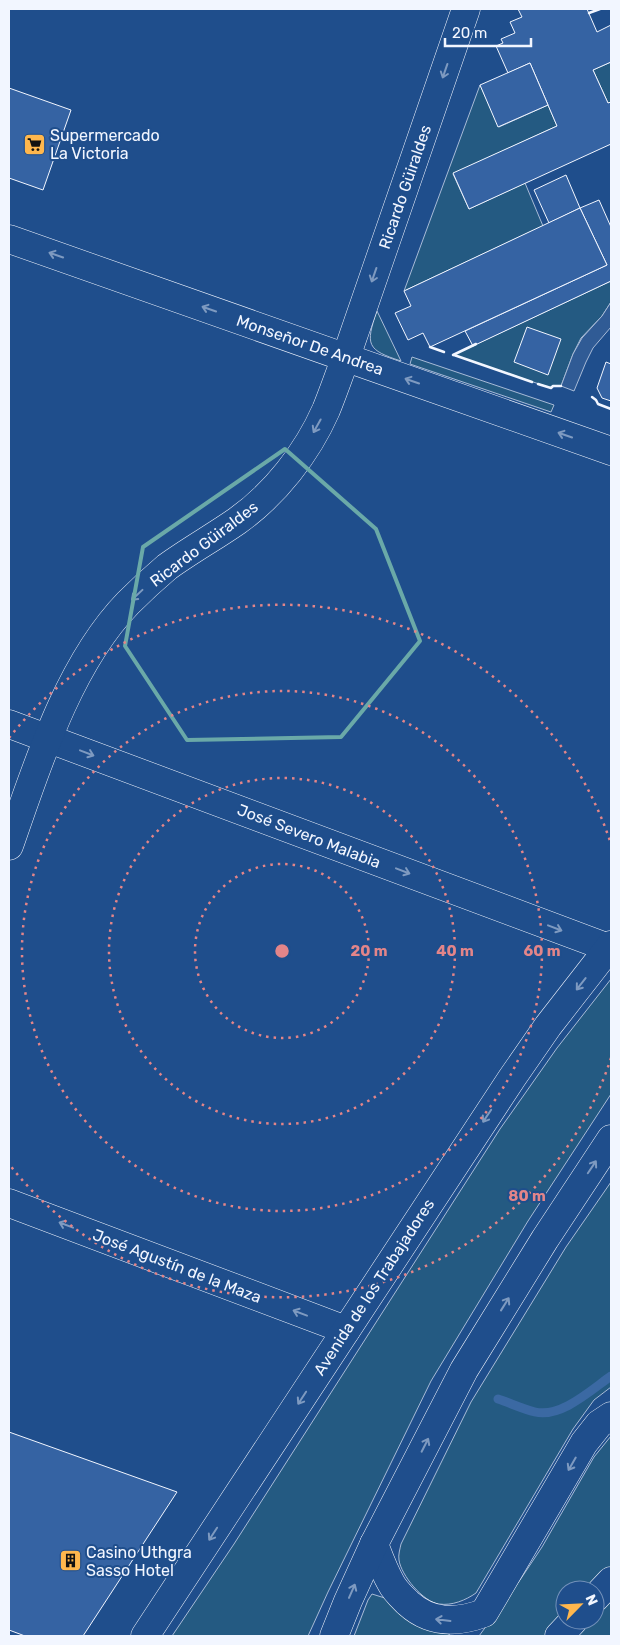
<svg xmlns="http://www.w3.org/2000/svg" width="620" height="1645" font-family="Rubik,sans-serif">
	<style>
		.green { fill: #245a82; stroke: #a8bbd7 }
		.parking { fill: #305b95; stroke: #a8bbd7 }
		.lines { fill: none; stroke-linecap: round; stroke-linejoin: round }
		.stream { stroke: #3b69a3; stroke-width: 9 }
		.building { fill: #3563a3; stroke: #f2f6ff }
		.minor-casing { stroke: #f2f6ff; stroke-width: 29 }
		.major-casing { stroke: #f2f6ff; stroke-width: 29 }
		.minor { stroke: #1f4e8c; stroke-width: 28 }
		.major { stroke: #1f4e8c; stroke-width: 28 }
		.wall { stroke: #f2f6ff; stroke-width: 2.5 }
		.oneway { stroke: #7e9ac0 }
		.marked { fill: none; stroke: #6aa9a8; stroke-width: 4; stroke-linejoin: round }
		.ring { fill: none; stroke: #e38589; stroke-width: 2.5; stroke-dasharray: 2.5 5 }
		.labels { text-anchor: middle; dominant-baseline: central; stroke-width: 4; stroke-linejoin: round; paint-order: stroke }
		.poi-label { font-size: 16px; fill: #f2f6ff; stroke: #1f4e8c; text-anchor: start }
		.street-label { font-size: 16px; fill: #f2f6ff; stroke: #1f4e8c }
		.centre { fill: #e38589; stroke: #1f4e8c; stroke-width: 2.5 }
		.ring-label { font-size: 15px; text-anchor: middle; font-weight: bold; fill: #e38589; stroke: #1f4e8c; stroke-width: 4; stroke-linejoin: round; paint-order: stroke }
	</style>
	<rect width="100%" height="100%" fill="#1f4e8c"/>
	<!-- green -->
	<g class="green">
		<polygon points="611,62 611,102 608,103 593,70"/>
		<polygon points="480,85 499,127 548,105 557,126 453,174 469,209 525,183 543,226 404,291"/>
		<polygon points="611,281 611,302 602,316 581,338 573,354 561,386 553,386 551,388 453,355"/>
		<path d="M377,311L401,361C367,350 365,345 377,311Z"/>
		<polygon points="412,357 554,405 551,412 410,364"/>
		<polygon points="611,979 611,1094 528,1221 431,1381 328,1592 308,1636 172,1636 234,1544 500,1129 557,1048"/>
		<path d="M611,1182V1387L594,1400L573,1429L476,1593C466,1600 452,1606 439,1604C423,1602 401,1575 399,1560C398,1555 400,1549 401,1544L471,1402L566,1247Z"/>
		<polygon points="611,1436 611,1566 588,1590 565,1590 565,1615 545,1636 479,1636 520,1580 542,1547 594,1457"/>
		<polygon points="372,1594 388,1599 442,1632 449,1634 450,1636 354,1636 368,1600"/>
		<polygon points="611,1597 611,1636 574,1636 590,1620 595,1620 595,1614"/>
	</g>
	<!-- parking -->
	<polygon class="parking" points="611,302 611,327 593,348 586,362 574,391 561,386 573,354 582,338 602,316"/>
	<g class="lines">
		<!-- stream -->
		<path class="stream" d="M498,1399C510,1403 523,1409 535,1412C561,1418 591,1390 611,1376"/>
	</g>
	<!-- building -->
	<g class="building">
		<polygon points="518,9 587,9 597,32 611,25 611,62 593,70 608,103 611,102 611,144 469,209 453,173 557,126 530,63 508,73 496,46 503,43 501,39 515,33 510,22 522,17"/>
		<polygon points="530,63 548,105 498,127 480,85"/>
		<polygon points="9,88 71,110 43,190 9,178"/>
		<polygon points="566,175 580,208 549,223 534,190"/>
		<polygon points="599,200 611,227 611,281 473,346 465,331 607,265 580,208"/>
		<polygon points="580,208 607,265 430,347 423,333 408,340 395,313 411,306 404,291"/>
		<polygon points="527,327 561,339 548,375 514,362"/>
		<polygon points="606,362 611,364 611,401 602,398 597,388"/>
		<polygon points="9,1432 177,1492 83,1636 25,1636 9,1630"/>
	</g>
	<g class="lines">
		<defs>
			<g id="minor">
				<polyline points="9,239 611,451"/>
				<polyline points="9,724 609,948"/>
				<path d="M9,846C37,766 68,665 128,603C140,591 154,578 167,567C189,551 214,537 237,521C275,494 307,453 326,410C333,393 339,375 346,357L466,9"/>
				<polyline points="9,1203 346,1330"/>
				<path d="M374,1544C379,1557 384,1571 391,1583C395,1591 402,1597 408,1603C431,1624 457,1623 484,1613L584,1443L599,1424L611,1416"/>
				<polyline points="595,1598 611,1581"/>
				<polyline points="559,1636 574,1620"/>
			</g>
			<g id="major">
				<polyline points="145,1636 512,1078 548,1026 611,945"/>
				<polyline points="334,1636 348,1601 374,1544 464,1370 545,1239 611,1139"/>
			</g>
		</defs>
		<!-- minor casing -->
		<use href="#minor" class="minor-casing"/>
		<!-- major casing -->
		<use href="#major" class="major-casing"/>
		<!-- minor -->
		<use href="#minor" class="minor"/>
		<!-- major -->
		<use href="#major" class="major"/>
		<!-- wall -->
		<g class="wall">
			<polyline points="589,13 600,9"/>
			<polyline points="430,347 444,352"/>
			<polyline points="453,355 476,344"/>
			<polyline points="454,355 532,382"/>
			<polyline points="538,384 551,388 553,386 561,386"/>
			<polyline points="592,397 596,400 598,404 611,409"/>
		</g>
	</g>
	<!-- one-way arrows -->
	<defs><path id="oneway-shaft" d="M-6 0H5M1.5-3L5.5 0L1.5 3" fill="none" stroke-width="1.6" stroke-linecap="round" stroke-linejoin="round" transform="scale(1.25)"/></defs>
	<g class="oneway">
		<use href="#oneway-shaft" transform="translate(445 71) rotate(109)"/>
		<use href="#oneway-shaft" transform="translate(56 255) rotate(-161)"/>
		<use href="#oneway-shaft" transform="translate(374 275) rotate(109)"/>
		<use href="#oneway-shaft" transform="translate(209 309) rotate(-161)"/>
		<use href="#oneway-shaft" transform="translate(412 381) rotate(-161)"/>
		<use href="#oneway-shaft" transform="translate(317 426) rotate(119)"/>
		<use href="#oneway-shaft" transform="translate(565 435) rotate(-161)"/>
		<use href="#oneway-shaft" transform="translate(137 595) rotate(137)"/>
		<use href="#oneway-shaft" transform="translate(87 753) rotate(21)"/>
		<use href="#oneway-shaft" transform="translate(403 871) rotate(21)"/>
		<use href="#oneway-shaft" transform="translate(555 928) rotate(21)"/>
		<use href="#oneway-shaft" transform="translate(581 984) rotate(128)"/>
		<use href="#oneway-shaft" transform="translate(487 1116) rotate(124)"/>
		<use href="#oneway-shaft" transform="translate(592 1167) rotate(-56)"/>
		<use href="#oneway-shaft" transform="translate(66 1225) rotate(-159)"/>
		<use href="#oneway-shaft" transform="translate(505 1304) rotate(-58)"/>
		<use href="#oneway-shaft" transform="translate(300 1313) rotate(-159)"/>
		<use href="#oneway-shaft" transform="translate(302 1398) rotate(123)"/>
		<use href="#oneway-shaft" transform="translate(425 1445) rotate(-63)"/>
		<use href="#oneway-shaft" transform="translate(572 1464) rotate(120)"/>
		<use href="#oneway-shaft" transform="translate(213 1534) rotate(123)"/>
		<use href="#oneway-shaft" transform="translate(352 1591) rotate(-66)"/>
		<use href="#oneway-shaft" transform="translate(443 1620) rotate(-173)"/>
	</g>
	<!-- marked area -->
	<path class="marked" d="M285,449L376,529L420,641L341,737L187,740L125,646L143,547Z"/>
	<!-- distance rings -->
	<g class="ring">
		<circle cx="282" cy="951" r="87"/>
		<circle cx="282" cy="951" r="173"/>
		<circle cx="282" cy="951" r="260"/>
		<path d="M611 1058A346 346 0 0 1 9 1164M9 738A346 346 0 0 1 611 844"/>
	</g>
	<!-- icons -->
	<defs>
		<symbol id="supermarket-square" viewBox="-11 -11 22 22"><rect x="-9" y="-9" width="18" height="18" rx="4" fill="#ffb74d" stroke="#1f4e8c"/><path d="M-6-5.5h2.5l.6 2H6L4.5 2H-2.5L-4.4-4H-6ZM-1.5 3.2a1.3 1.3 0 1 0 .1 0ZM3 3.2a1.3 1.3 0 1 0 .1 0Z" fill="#111"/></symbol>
		<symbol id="building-square" viewBox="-11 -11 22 22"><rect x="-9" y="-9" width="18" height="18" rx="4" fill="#ffb74d" stroke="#1f4e8c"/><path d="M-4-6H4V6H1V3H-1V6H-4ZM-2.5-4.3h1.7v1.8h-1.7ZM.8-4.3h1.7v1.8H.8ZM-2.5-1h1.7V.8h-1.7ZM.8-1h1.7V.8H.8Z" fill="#111"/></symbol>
	</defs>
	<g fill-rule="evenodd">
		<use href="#supermarket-square" x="22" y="132" width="25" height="25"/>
		<use href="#building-square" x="58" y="1548" width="25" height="25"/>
	</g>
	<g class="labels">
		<!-- poi labels -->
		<g class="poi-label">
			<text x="50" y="135">Supermercado<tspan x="50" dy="18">La Victoria</tspan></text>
			<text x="86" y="1552">Casino Uthgra<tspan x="86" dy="18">Sasso Hotel</tspan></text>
		</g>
		<!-- street labels -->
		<g class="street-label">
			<text transform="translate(405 187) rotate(-71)">Ricardo Güiraldes</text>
			<text transform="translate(310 345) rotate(19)">Monseñor De Andrea</text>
			<text transform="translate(204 544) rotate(-37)">Ricardo Güiraldes</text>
			<text transform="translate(309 836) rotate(21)">José Severo Malabia</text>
			<text transform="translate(177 1266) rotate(21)">José Agustín de la Maza</text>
			<text transform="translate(374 1287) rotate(-57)">Avenida de los Trabajadores</text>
		</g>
	</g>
	<circle cx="282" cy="951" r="8" class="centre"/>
	<g class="ring-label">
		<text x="369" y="956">20 m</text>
		<text x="455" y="956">40 m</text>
		<text x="542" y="956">60 m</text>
		<text x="527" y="1201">80 m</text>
	</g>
	<!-- border -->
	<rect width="620" height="1645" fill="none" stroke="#f2f6ff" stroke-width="20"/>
	<!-- north arrow -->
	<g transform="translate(580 1605) rotate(66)"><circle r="24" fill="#1f4e8c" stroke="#7391ba"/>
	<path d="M0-4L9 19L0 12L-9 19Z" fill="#ffb74d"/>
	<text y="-8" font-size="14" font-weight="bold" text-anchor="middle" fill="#f2f6ff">N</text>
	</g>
	<!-- scale -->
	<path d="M445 38v8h86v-8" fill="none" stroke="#f2f6ff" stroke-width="2.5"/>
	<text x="452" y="38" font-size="15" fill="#f2f6ff" stroke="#1f4e8c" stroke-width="4" paint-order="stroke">20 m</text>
</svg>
